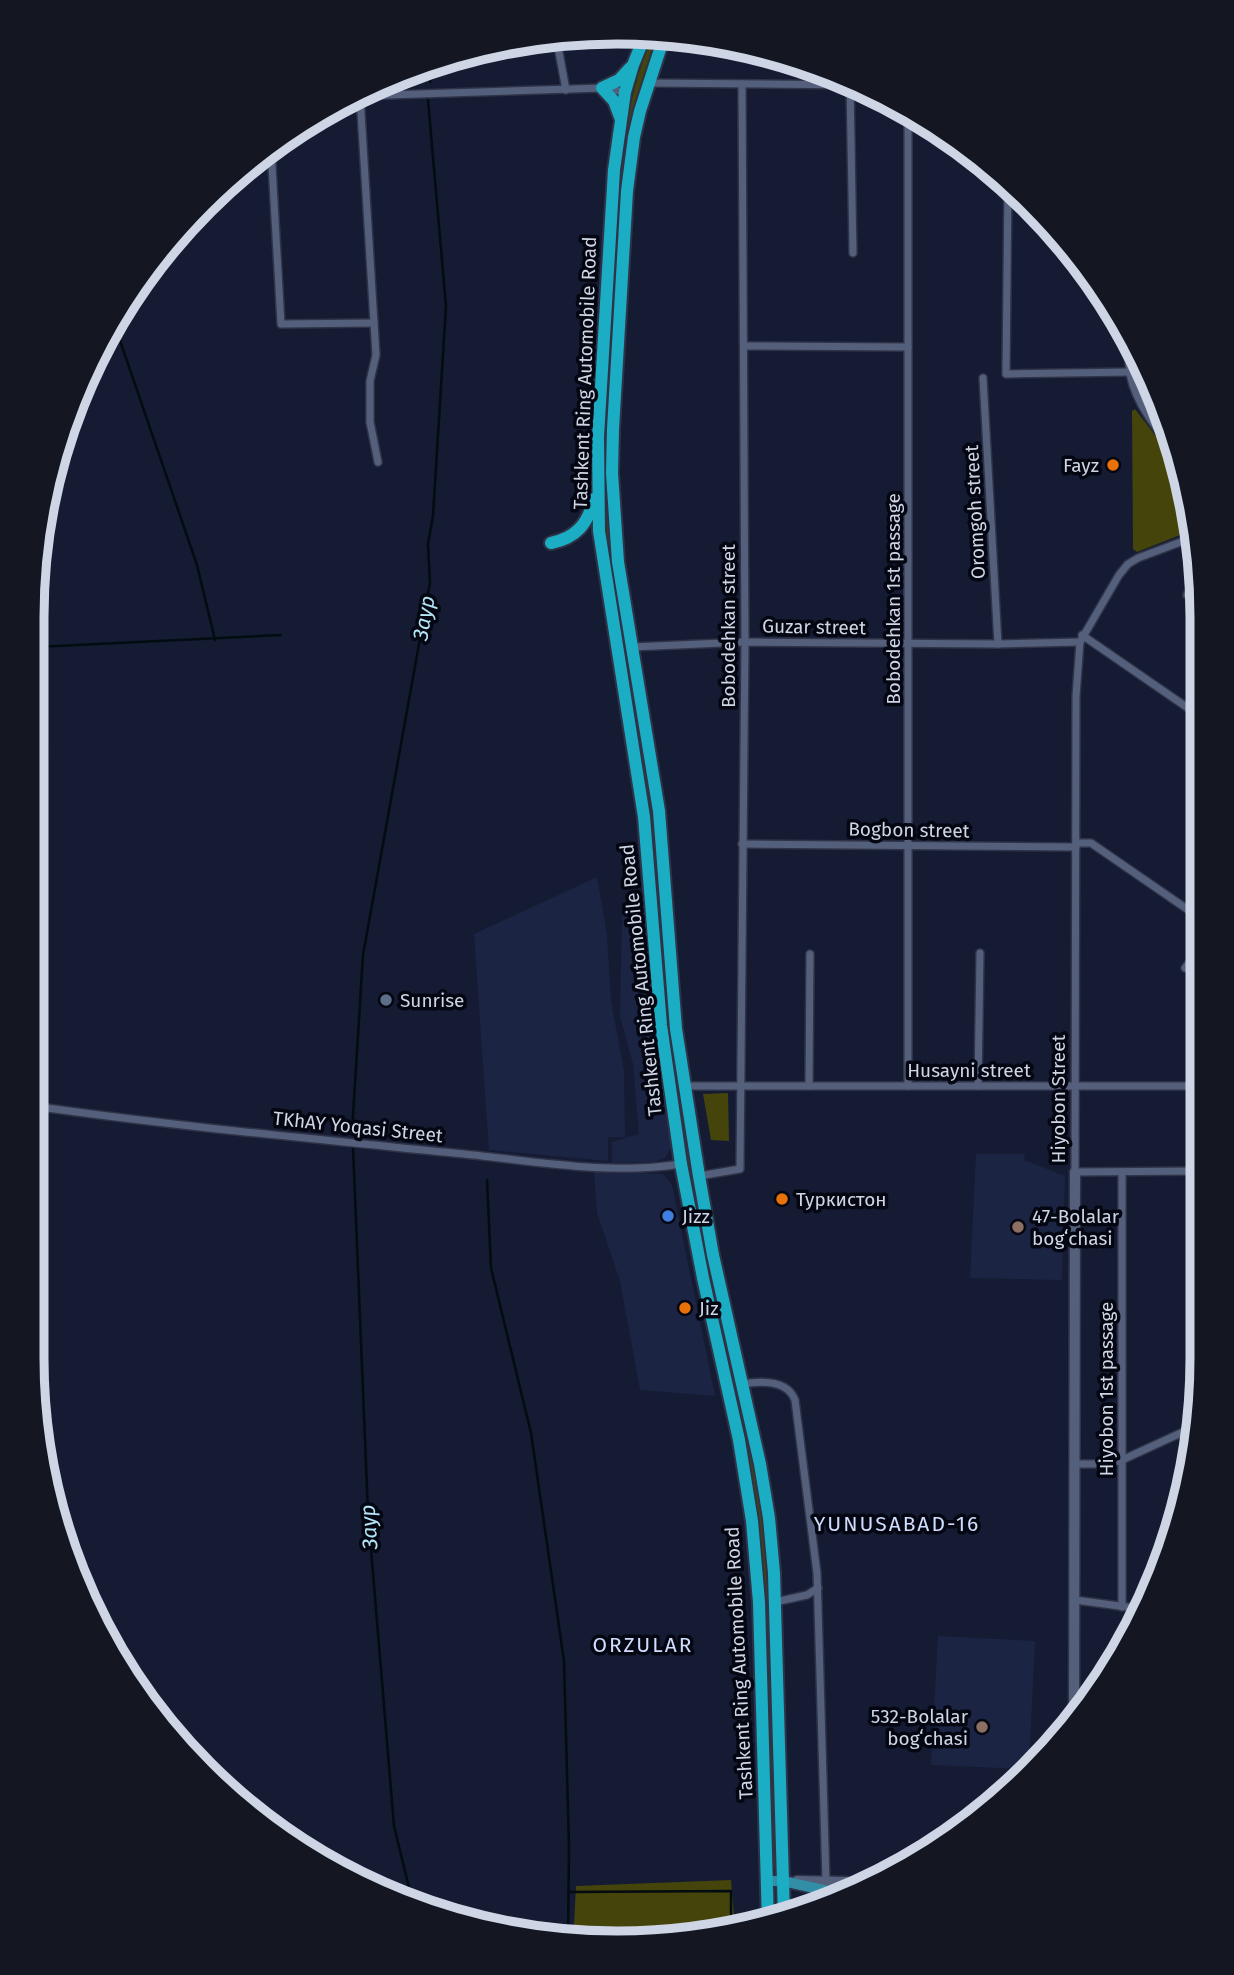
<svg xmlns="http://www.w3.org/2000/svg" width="1234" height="1975" font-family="'Fira Sans',sans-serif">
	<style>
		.built { fill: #1b2442 }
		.green { fill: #44440b }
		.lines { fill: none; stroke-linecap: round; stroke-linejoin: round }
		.stream { stroke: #020c11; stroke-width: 2.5 }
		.street-casing { stroke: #2f3347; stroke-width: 10 }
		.secondary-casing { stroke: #2f3347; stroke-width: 13 }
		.primary-casing { stroke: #2f3347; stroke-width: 14 }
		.highway-casing { stroke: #2f3347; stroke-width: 16 }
		.street { stroke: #545f7b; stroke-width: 7 }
		.secondary { stroke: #545f7b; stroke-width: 10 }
		.primary { stroke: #328ea6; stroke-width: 10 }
		.highway { stroke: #1badc3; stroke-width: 12 }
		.food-dot { fill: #e8710a; stroke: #040711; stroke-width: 2.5 }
		.service-dot { fill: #5c6f8a; stroke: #040711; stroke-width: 2.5 }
		.shop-dot { fill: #3f7fe0; stroke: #040711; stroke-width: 2.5 }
		.education-dot { fill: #8d6e63; stroke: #040711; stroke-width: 2.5 }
		.labels { text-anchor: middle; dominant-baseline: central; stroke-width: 7; stroke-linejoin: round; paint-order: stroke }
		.street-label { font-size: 19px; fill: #ced5e5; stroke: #040711 }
		.poi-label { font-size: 19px; fill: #ced5e5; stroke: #040711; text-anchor: start }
		.water-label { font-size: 21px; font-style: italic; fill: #b4e4f7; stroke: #040711 }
		.neighbourhood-label { font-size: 21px; letter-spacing: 2px; fill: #cfdcfd; stroke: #040711 }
		.rim { fill: none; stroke: #ced5e5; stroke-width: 9 }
	</style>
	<rect width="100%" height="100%" fill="#141b33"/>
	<!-- built -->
	<g class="built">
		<polygon points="597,877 607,934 611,1001 624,1071 625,1137 608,1137 608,1161 489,1150 474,934"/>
		<polygon points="646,903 659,1077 671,1148 665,1158 654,1162 612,1163 612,1142 639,1134 633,1064 620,1017 622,913"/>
		<polygon points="976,1154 1025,1154 1024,1160 1065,1176 1062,1280 970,1278"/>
		<polygon points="594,1171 663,1174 672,1185 715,1396 640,1390 620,1281 597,1213"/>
		<polygon points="938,1636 1035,1641 1029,1764 1023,1769 931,1765"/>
		<polygon points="574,1925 640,1940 617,1943 575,1937"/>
	</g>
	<!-- green -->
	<g class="green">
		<path d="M653,33H660C631,103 627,161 618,235C619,160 625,103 653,33Z"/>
		<polygon points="610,310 616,311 608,465 653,793 665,928 659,929 647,793 606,542 602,465"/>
		<polygon points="1135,409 1184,473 1193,530 1137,552 1133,549 1132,411"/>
		<path d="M661,945H665L735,1369L732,1370C721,1325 708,1280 700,1235C681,1139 668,1043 661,945Z"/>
		<polygon points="728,1093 729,1141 711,1140 703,1094"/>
		<polygon points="740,1391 767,1542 770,1594 778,1867 771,1867 763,1569 754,1492 734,1393"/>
		<polygon points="731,1880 735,1928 640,1940 574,1925 576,1886"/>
	</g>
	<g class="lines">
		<!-- stream -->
		<g class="stream">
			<polyline points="430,82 434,61"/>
			<polyline points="115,326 197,565 215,640"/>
			<polyline points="36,647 281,635"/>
			<polyline points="352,1132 363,955 430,583 428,544 433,516 446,306 428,100"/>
			<polyline points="353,1147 368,1513 394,1826 413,1904"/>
			<polyline points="487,1180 491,1268 531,1433 564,1661 569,1847 568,1936"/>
			<polyline points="569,1892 731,1891 731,1928"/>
		</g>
		<defs>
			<g id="street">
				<polyline points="556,36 566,90"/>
				<polyline points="648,83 859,85"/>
				<polyline points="850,85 853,253"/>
				<polyline points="357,96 602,88 625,92"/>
				<polyline points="360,96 376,355 370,381 370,422 378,462"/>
				<polyline points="908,112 908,1086"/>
				<polyline points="271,148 281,324 374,323"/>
				<polyline points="1008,184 1006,374 1130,372"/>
				<path d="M1128,334C1129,347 1128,361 1130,374C1136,405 1159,432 1179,456"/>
				<polyline points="744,346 908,347"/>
				<polyline points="983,378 998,644"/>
				<polyline points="1194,537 1138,558 1128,564 1119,575 1080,642 1076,696 1075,1172 1199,1171"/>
				<polyline points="1201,607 1187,595 1191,587 1201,584"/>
				<polyline points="1082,635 1201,717"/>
				<polyline points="632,647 745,642 998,644 1080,642"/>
				<polyline points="1076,843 1091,843 1200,918"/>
				<polyline points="742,844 1076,847"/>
				<polyline points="1185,968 1200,949"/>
				<polyline points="685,1086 1199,1086"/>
				<polyline points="809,1086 810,954"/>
				<polyline points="978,1086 980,953"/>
				<path d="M33,1106C173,1126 314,1139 454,1153C529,1160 606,1176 681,1164"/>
				<polyline points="1193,1171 1193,1428"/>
				<polyline points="699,1176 740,1169 745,642 742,84"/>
				<path d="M742,1384C760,1381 787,1379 795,1400L817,1573L826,1881L829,1886"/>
				<polyline points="1075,1464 1107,1464 1122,1460 1196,1426"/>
				<polyline points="1075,1600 1142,1609"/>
				<polyline points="775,1602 807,1595 818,1588"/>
				<polyline points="1122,1607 1122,1172"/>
			</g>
			<g id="secondary">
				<polyline points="1074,1721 1075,1172"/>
				<polyline points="797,1881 845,1882 856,1884"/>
			</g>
			<polyline id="primary" points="767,1881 783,1881 837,1893"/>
			<g id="highway">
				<polyline points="646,33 633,65 625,92 614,170 598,437 599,531 644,817 661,1025 681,1164 703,1278 739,1440 752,1521 759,1602 768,1924"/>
				<polyline points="665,34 640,111 634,137 627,191 613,429 612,473 618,562 659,811 676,1029 699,1176 713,1255 760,1464 769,1518 774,1573 784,1916"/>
				<polyline points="620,117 614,101 602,88 619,80 630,68"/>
				<path d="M551,543C576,538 588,524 594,499"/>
			</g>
		</defs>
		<!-- street casing -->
		<use href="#street" class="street-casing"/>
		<!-- secondary casing -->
		<use href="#secondary" class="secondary-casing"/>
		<!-- primary casing -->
		<use href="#primary" class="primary-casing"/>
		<!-- highway casing -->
		<use href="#highway" class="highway-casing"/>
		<!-- street -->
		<use href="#street" class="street"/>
		<!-- secondary -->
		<use href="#secondary" class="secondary"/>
		<!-- primary -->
		<use href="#primary" class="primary"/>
		<!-- highway -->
		<use href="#highway" class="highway"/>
	</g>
	<!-- markers -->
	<g class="food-dot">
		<circle cx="1113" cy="465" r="7"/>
		<circle cx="782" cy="1199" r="7"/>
		<circle cx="685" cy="1308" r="7"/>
	</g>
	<circle class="service-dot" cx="386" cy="1000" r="7"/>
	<circle class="shop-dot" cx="668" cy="1216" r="7"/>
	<g class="education-dot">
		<circle cx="1018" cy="1227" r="7"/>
		<circle cx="982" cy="1727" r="7"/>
	</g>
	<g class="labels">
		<!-- street labels -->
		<g class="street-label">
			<text transform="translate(585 373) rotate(-88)">Tashkent Ring Automobile Road</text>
			<text transform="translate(975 512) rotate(-93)">Oromgoh street</text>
			<text transform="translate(893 599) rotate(-90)">Bobodehkan 1st passage</text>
			<text transform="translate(728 626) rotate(-90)">Bobodehkan street</text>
			<text transform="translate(814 627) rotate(1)">Guzar street</text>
			<text transform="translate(909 830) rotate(1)">Bogbon street</text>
			<text transform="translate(641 980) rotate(-96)">Tashkent Ring Automobile Road</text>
			<text x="969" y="1070">Husayni street</text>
			<text transform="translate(1058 1099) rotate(-90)">Hiyobon Street</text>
			<text transform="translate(358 1127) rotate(6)">TKhAY Yoqasi Street</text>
			<text transform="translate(1106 1389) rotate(-90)">Hiyobon 1st passage</text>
			<text transform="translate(739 1663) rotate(-93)">Tashkent Ring Automobile Road</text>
		</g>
		<!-- poi labels -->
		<g class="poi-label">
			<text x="1099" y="465" text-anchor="end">Fayz</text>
			<text x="400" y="1000">Sunrise</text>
			<text x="796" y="1199">Туркистон</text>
			<text x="682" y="1216">Jizz</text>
			<text x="1032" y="1216">47-Bolalar<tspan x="1032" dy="22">bogʻchasi</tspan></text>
			<text x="699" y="1308">Jiz</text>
			<text x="968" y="1716" text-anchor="end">532-Bolalar<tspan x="968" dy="22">bogʻchasi</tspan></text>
		</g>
		<!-- water labels -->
		<g class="water-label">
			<text transform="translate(424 618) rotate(-80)">Заур</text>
			<text transform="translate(369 1527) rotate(-94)">Заур</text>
		</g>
		<!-- neighbourhood labels -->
		<g class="neighbourhood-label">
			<text x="897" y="1524">YUNUSABAD-16</text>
			<text x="643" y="1645">ORZULAR</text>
		</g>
	</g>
	<!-- crop -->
	<path d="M0 0H1234V1975H0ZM617 44H617A573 573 0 0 1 1190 617V1358A573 573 0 0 1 617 1931H617A573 573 0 0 1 44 1358V617A573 573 0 0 1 617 44Z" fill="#141722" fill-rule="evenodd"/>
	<path class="rim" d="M617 44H617A573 573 0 0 1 1190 617V1358A573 573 0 0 1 617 1931H617A573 573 0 0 1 44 1358V617A573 573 0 0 1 617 44Z"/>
</svg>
